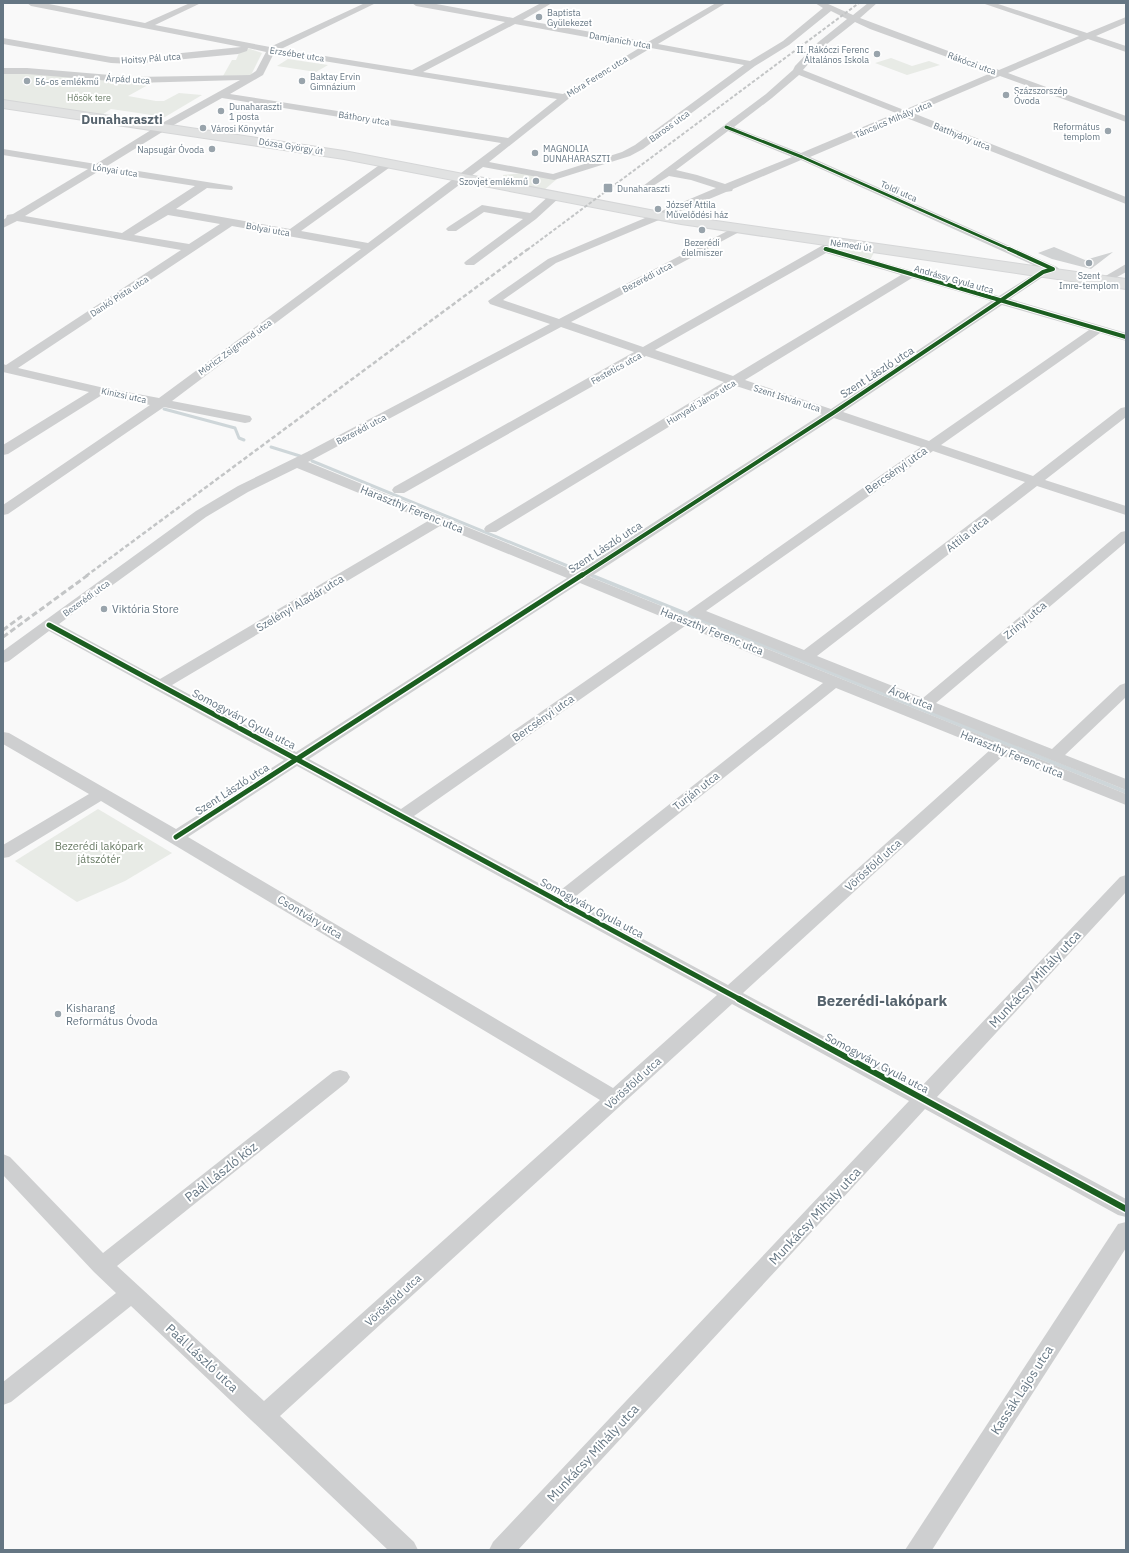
<svg xmlns="http://www.w3.org/2000/svg" width="1129" height="1553" font-family="'IBM Plex Sans',sans-serif">
	<style>
		.green { fill: #e8ebe6 }
		.lines { fill: none; stroke-linecap: round; stroke-linejoin: round }
		.stream-far1 { stroke: #ced6d9; stroke-width: 3 }
		.stream { stroke: #ced6d9; stroke-width: 4 }
		.building { fill: #d0d2d3 }
		.major-casing { stroke: #d5d6d7; stroke-width: 2 }
		.minor { fill: #cecfd0; fill-rule: evenodd }
		.major { fill: #e1e2e2; fill-rule: evenodd }
		.rail-far2 { stroke: #c3c5c6; stroke-width: 2; stroke-dasharray: 3.5 2; stroke-linecap: butt }
		.rail-far1 { stroke: #c3c5c6; stroke-width: 2.5; stroke-dasharray: 4.5 2.5; stroke-linecap: butt }
		.rail { stroke: #c3c5c6; stroke-width: 3; stroke-dasharray: 6 3; stroke-linecap: butt }
		.cycleway-far3-casing { stroke: #fff; stroke-width: 4.5 }
		.cycleway-far2-casing { stroke: #fff; stroke-width: 6 }
		.cycleway-far1-casing { stroke: #fff; stroke-width: 8 }
		.cycleway-casing { stroke: #fff; stroke-width: 9 }
		.cycleway-far3 { stroke: #1b5e20; stroke-width: 3 }
		.cycleway-far2 { stroke: #1b5e20; stroke-width: 4 }
		.cycleway-far1 { stroke: #1b5e20; stroke-width: 5 }
		.cycleway { stroke: #1b5e20; stroke-width: 6 }
		.poi-dot { fill: #99a4ac; stroke: #fff; stroke-width: 1.5 }
		.labels { text-anchor: middle; dominant-baseline: central; stroke-width: 4; stroke-linejoin: round; paint-order: stroke }
		.far-poi-label { font-size: 9px; fill: #657683; stroke: #fff; text-anchor: start }
		.far-street-label { font-size: 9px; fill: #657683; stroke: #fff }
		.far-park-label { font-size: 9px; fill: #687a64; stroke: #fff }
		.street-label { font-size: 11px; fill: #657683; stroke: #fff }
		.poi-label { font-size: 11px; fill: #657683; stroke: #fff; text-anchor: start }
		.park-label { font-size: 11px; fill: #687a64; stroke: #fff }
		.far-district-label { font-size: 13px; font-weight: bold; fill: #57646e; stroke: #fff }
		.near-street-label { font-size: 13px; fill: #657683; stroke: #fff }
		.district-label { font-size: 15px; font-weight: bold; fill: #57646e; stroke: #fff }
	</style>
	<rect width="100%" height="100%" fill="#f9f9f9"/>
	<!-- green -->
	<g class="green">
		<polygon points="247,48 262,53 251,75 223,76 232,60 236,60 239,53"/>
		<polygon points="891,58 912,66 929,61 940,65 907,75 875,63"/>
		<polygon points="288,59 328,65 316,72 277,66"/>
		<polygon points="3,71 157,80 128,96 156,101 164,101 179,93 202,95 165,117 111,109 97,118 3,105"/>
		<polygon points="523,173 557,179 544,190 504,181 503,175"/>
		<polygon points="843,247 875,251 870,260 838,250"/>
		<polygon points="98,809 172,853 125,881 77,902 15,861"/>
	</g>
	<g class="lines">
		<!-- stream-far1 -->
		<g class="stream-far1">
			<polyline points="164,409 235,428 239,438 244,440"/>
			<polyline points="271,447 300,456"/>
			<polyline points="312,461 575,569"/>
		</g>
		<!-- stream -->
		<polyline class="stream" points="593,576 1126,792"/>
	</g>
	<!-- building -->
	<polygon class="building" points="1054,247 1085,260 1113,252 1091,269 1052,259 1038,253"/>
	<g class="lines">
		<defs>
			<polygon id="major" points="3,100 344,151 681,216 1126,279 1126,289 681,224 344,159 3,108"/>
		</defs>
		<!-- major casing -->
		<use href="#major" class="major-casing"/>
		<!-- minor -->
		<g class="minor">
			<path d="M27,3H44L145,23L190,3H201L155,25L270,47L365,3H376L281,49L412,70L505,22L416,6L412,3H431L513,18L541,3H552L523,20L648,42L716,3H726L658,44L750,61L783,41L823,8L815,3H826L853,15L868,3H877L860,18L999,70L1079,36L982,3H995L1087,33L1126,17V23L1096,36L1126,46V52L1088,39L1008,73L1126,116V122L1000,76L913,113L1126,197V204L904,117L810,157L1057,267L1059,269L1057,271L1047,274L1010,299L1126,333V341L1100,333L941,445L1033,476L1121,408L1126,407V417L1045,480L1126,506V515L1037,486L817,656L923,698L1121,532L1126,531V542L936,703L1052,749L1120,685L1126,683V697L1065,755L1126,779V790L690,615L687,612L921,447L834,418L590,577L1126,794V805L1003,756L743,993L920,1088L1120,877L1126,875V892L937,1097L1126,1199V1217L1118,1215L925,1109L518,1550H489L493,1542L909,1101L732,1004L280,1416L414,1542L418,1550H388L131,1306L11,1402L3,1405V1382L116,1293L94,1272L3,1175V1154L10,1157L103,1253L333,1072L340,1070L347,1072L350,1077L347,1082L117,1266L264,1401L600,1100L101,801L9,857L3,858V845L89,794L3,744V732L9,733L176,829L284,760L49,631L9,661L3,663V651L196,511L238,486L307,452L550,324L490,304L488,301L548,259L716,188L691,180L669,176L648,189L643,186L766,94L793,70L795,66L816,44L847,19L831,11L789,45L755,66L643,149L630,156L554,180L483,167L172,401L250,416L252,419L250,422L245,423L164,407L8,514L3,515V505L150,405L102,395L8,454L3,455V445L89,392L3,372V364L6,365L181,250L17,221L3,228V220L6,218L7,215L13,214L88,169L3,155V149L96,164L164,122L240,80L134,83L27,74H3V68H27L134,77L250,75L256,71L266,52L248,48L247,51L238,54L132,64L111,63L3,44V38L111,57L132,58L241,47L31,6ZM855,22L870,29L991,73L904,110L803,70L822,48ZM515,24L641,47L563,94L423,72ZM651,48L744,65L635,145L622,152L553,174L489,162L577,92ZM274,53L557,99L508,138L230,94L263,75ZM799,75L896,113L801,153L734,127L772,98ZM222,98L501,143L368,243L301,231L393,165L394,163L393,161H385L290,229L176,209L207,188L232,190L233,188L232,186L107,166L172,126ZM728,131L792,157L725,184L697,175L676,170ZM801,160L1042,269L999,296L833,248L838,243L832,240L643,347L571,322L741,231L743,229L737,226L559,319L503,300L556,263L726,192L732,191L733,189ZM99,171L195,186L122,233L25,216ZM168,215L220,224L189,244L134,235ZM232,226L361,249L159,398L100,387L18,368ZM826,253L901,275L733,376L655,350ZM912,278L991,301L831,409L745,380ZM1002,305L1089,330L929,441L843,412ZM561,327L634,352L394,487L392,490L394,493H404L646,356L724,382L486,526L484,529L486,532H496L736,386L822,414L577,572L308,462ZM933,451L1025,482L804,650L706,611ZM297,468L428,521L160,679L59,624L206,517L248,492ZM440,526L567,578L296,752L172,685ZM580,583L672,621L401,809L309,759ZM685,626L823,683L557,893L414,816ZM836,688L990,750L728,985L571,900ZM297,766L717,995L613,1088L188,837Z"/>
			<polygon points="555,193 559,194 560,196 559,198 536,219 474,265 466,265 464,263 466,261 523,219 484,212 456,231 448,231 446,229 448,227 482,205 530,213 551,194"/>
			<polygon points="1126,264 1126,272 1103,285 1097,281"/>
			<polygon points="1126,1222 1126,1248 932,1550 905,1550 1118,1224"/>
		</g>
		<!-- major -->
		<use href="#major" class="major"/>
		<!-- rail-far2 -->
		<polyline class="rail-far2" points="527,250 859,3"/>
		<!-- rail-far1 -->
		<polyline class="rail-far1" points="86,576 528,249"/>
		<!-- rail -->
		<g class="rail">
			<polyline points="3,630 22,616"/>
			<polyline points="3,637 88,575"/>
		</g>
		<defs>
			<g id="cycleway-far3">
				<polyline points="726,127 802,157 1011,250"/>
				<polyline points="825,249 829,250"/>
			</g>
			<g id="cycleway-far2">
				<polyline points="826,249 1126,337"/>
				<polyline points="581,576 833,413 1043,272 1053,269 1009,249"/>
			</g>
			<g id="cycleway-far1">
				<polyline points="49,625 741,1000"/>
				<polyline points="176,837 582,575"/>
			</g>
			<polyline id="cycleway" points="739,999 1126,1209"/>
		</defs>
		<!-- cycleway-far3 casing -->
		<use href="#cycleway-far3" class="cycleway-far3-casing"/>
		<!-- cycleway-far2 casing -->
		<use href="#cycleway-far2" class="cycleway-far2-casing"/>
		<!-- cycleway-far1 casing -->
		<use href="#cycleway-far1" class="cycleway-far1-casing"/>
		<!-- cycleway casing -->
		<use href="#cycleway" class="cycleway-casing"/>
		<!-- cycleway-far3 -->
		<use href="#cycleway-far3" class="cycleway-far3"/>
		<!-- cycleway-far2 -->
		<use href="#cycleway-far2" class="cycleway-far2"/>
		<!-- cycleway-far1 -->
		<use href="#cycleway-far1" class="cycleway-far1"/>
		<!-- cycleway -->
		<use href="#cycleway" class="cycleway"/>
	</g>
	<!-- markers -->
	<g class="poi-dot">
		<circle cx="539" cy="17" r="4"/>
		<circle cx="877" cy="54" r="4"/>
		<circle cx="27" cy="81" r="4"/>
		<circle cx="302" cy="81" r="4"/>
		<circle cx="1006" cy="95" r="4"/>
		<circle cx="221" cy="111" r="4"/>
		<circle cx="203" cy="128" r="4"/>
		<circle cx="1108" cy="131" r="4"/>
		<circle cx="212" cy="149" r="4"/>
		<circle cx="535" cy="153" r="4"/>
		<circle cx="536" cy="181" r="4"/>
		<rect x="603" y="183" width="10" height="10" rx="2"/>
		<circle cx="658" cy="209" r="4"/>
		<circle cx="702" cy="230" r="4"/>
		<circle cx="1089" cy="263" r="4"/>
		<circle cx="104" cy="609" r="4"/>
		<circle cx="58" cy="1014" r="4"/>
	</g>
	<g class="labels">
		<!-- far-poi labels -->
		<g class="far-poi-label">
			<text x="547" y="12">Baptista<tspan x="547" dy="10">Gyülekezet</tspan></text>
			<text x="869" y="49" text-anchor="end">II. Rákóczi Ferenc<tspan x="869" dy="10">Általános Iskola</tspan></text>
			<text x="310" y="76">Baktay Ervin<tspan x="310" dy="10">Gimnázium</tspan></text>
			<text x="35" y="81">56-os emlékmű</text>
			<text x="1014" y="90">Százszorszép<tspan x="1014" dy="10">Óvoda</tspan></text>
			<text x="229" y="106">Dunaharaszti<tspan x="229" dy="10">1 posta</tspan></text>
			<text x="1100" y="126" text-anchor="end">Református<tspan x="1100" dy="10">templom</tspan></text>
			<text x="211" y="128">Városi Könyvtár</text>
			<text x="543" y="148">MAGNOLIA<tspan x="543" dy="10">DUNAHARASZTI</tspan></text>
			<text x="204" y="149" text-anchor="end">Napsugár Óvoda</text>
			<text x="528" y="181" text-anchor="end">Szovjet emlékmű</text>
			<text x="617" y="188">Dunaharaszti</text>
			<text x="666" y="204">József Attila<tspan x="666" dy="10">Művelődési ház</tspan></text>
			<text x="702" y="242" text-anchor="middle">Bezerédi<tspan x="702" dy="10">élelmiszer</tspan></text>
			<text x="1089" y="275" text-anchor="middle">Szent<tspan x="1089" dy="10">Imre-templom</tspan></text>
		</g>
		<!-- far-street labels -->
		<g class="far-street-label">
			<text transform="translate(620 40) rotate(10)">Damjanich utca</text>
			<text transform="translate(297 54) rotate(9)">Erzsébet utca</text>
			<text transform="translate(151 58) rotate(-4)">Hoitsy Pál utca</text>
			<text transform="translate(972 63) rotate(20)">Rákóczi utca</text>
			<text transform="translate(597 76) rotate(-32)">Móra Ferenc utca</text>
			<text transform="translate(128 79) rotate(3)">Árpád utca</text>
			<text transform="translate(364 118) rotate(9)">Báthory utca</text>
			<text transform="translate(893 119) rotate(-23)">Táncsics Mihály utca</text>
			<text transform="translate(669 126) rotate(-36)">Baross utca</text>
			<text transform="translate(962 136) rotate(22)">Batthyány utca</text>
			<text transform="translate(291 146) rotate(9)">Dózsa György út</text>
			<text transform="translate(115 170) rotate(9)">Lónyai utca</text>
			<text transform="translate(899 191) rotate(24)">Toldi utca</text>
			<text transform="translate(268 229) rotate(10)">Bolyai utca</text>
			<text transform="translate(851 245) rotate(8)">Némedi út</text>
			<text transform="translate(647 277) rotate(-28)">Bezerédi utca</text>
			<text transform="translate(954 279) rotate(16)">Andrássy Gyula utca</text>
			<text transform="translate(119 296) rotate(-33)">Dankó Pista utca</text>
			<text transform="translate(235 347) rotate(-36)">Móricz Zsigmond utca</text>
			<text transform="translate(616 368) rotate(-29)">Festetics utca</text>
			<text transform="translate(124 395) rotate(12)">Kinizsi utca</text>
			<text transform="translate(787 398) rotate(18)">Szent István utca</text>
			<text transform="translate(701 402) rotate(-31)">Hunyadi János utca</text>
			<text transform="translate(361 429) rotate(-28)">Bezerédi utca</text>
			<text transform="translate(86 598) rotate(-36)">Bezerédi utca</text>
		</g>
		<!-- far-park labels -->
		<g class="far-park-label">
			<text x="89" y="97">Hősök tere</text>
		</g>
		<!-- street labels -->
		<g class="street-label">
			<text transform="translate(877 372) rotate(-33)">Szent László utca</text>
			<text transform="translate(896 470) rotate(-35)">Bercsényi utca</text>
			<text transform="translate(412 509) rotate(22)">Haraszthy Ferenc utca</text>
			<text transform="translate(967 534) rotate(-38)">Attila utca</text>
			<text transform="translate(605 547) rotate(-33)">Szent László utca</text>
			<text transform="translate(300 603) rotate(-31)">Szelényi Aladár utca</text>
			<text transform="translate(1025 620) rotate(-40)">Zrínyi utca</text>
			<text transform="translate(712 631) rotate(22)">Haraszthy Ferenc utca</text>
			<text transform="translate(911 698) rotate(22)">Árok utca</text>
			<text transform="translate(543 718) rotate(-35)">Bercsényi utca</text>
			<text transform="translate(244 719) rotate(28)">Somogyváry Gyula utca</text>
			<text transform="translate(1012 754) rotate(22)">Haraszthy Ferenc utca</text>
			<text transform="translate(232 789) rotate(-33)">Szent László utca</text>
			<text transform="translate(696 791) rotate(-38)">Turján utca</text>
			<text transform="translate(873 865) rotate(-42)">Vörösföld utca</text>
			<text transform="translate(592 908) rotate(28)">Somogyváry Gyula utca</text>
			<text transform="translate(310 917) rotate(31)">Csontváry utca</text>
			<text transform="translate(877 1063) rotate(28)">Somogyváry Gyula utca</text>
			<text transform="translate(633 1083) rotate(-42)">Vörösföld utca</text>
			<text transform="translate(393 1300) rotate(-42)">Vörösföld utca</text>
		</g>
		<!-- poi labels -->
		<g class="poi-label">
			<text x="112" y="609">Viktória Store</text>
			<text x="66" y="1008">Kisharang<tspan x="66" dy="13">Református Óvoda</tspan></text>
		</g>
		<!-- park labels -->
		<g class="park-label">
			<text x="99" y="846">Bezerédi lakópark<tspan x="99" dy="13">játszótér</tspan></text>
		</g>
		<!-- far-district labels -->
		<g class="far-district-label">
			<text x="122" y="119">Dunaharaszti</text>
		</g>
		<!-- near-street labels -->
		<g class="near-street-label">
			<text transform="translate(1035 979) rotate(-47)">Munkácsy Mihály utca</text>
			<text transform="translate(221 1172) rotate(-38)">Paál László köz</text>
			<text transform="translate(815 1216) rotate(-47)">Munkácsy Mihály utca</text>
			<text transform="translate(202 1358) rotate(43)">Paál László utca</text>
			<text transform="translate(1022 1390) rotate(-57)">Kassák Lajos utca</text>
			<text transform="translate(593 1453) rotate(-47)">Munkácsy Mihály utca</text>
		</g>
		<!-- district labels -->
		<g class="district-label">
			<text x="882" y="1000">Bezerédi-lakópark</text>
		</g>
	</g>
	<!-- border -->
	<rect width="1129" height="1553" fill="none" stroke="#657683" stroke-width="8"/>
</svg>
